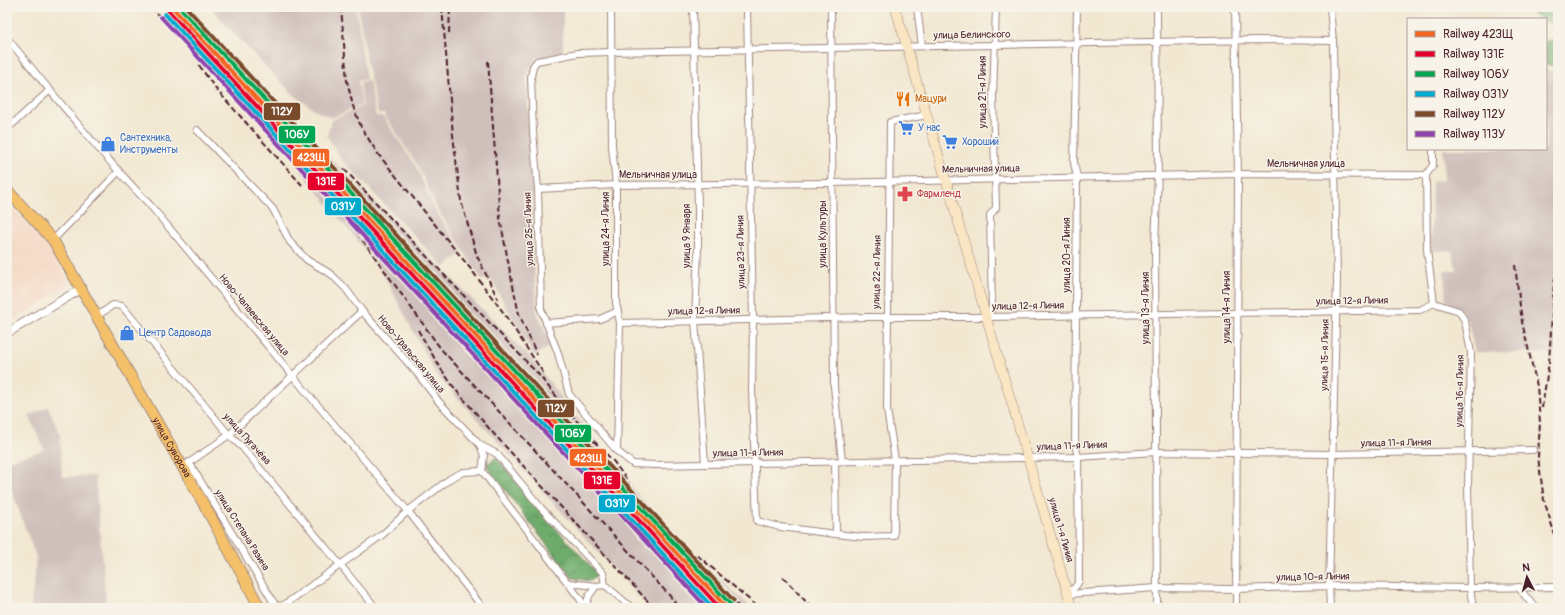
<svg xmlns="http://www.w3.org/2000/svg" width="1565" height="615" font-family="Pangolin,sans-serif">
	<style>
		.built { fill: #f4d3bf }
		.industrial { fill: #d0c0bb }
		.forest { fill: url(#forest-crowns); stroke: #5c664c }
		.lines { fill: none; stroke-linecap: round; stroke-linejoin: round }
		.minor-casing { stroke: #9e847e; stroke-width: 8 }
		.tertiary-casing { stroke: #9e847e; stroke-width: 10 }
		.secondary-casing { stroke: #9e847e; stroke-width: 10 }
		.primary-casing { stroke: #9e847e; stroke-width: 12 }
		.minor { stroke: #fff; stroke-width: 6 }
		.tertiary { stroke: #fff; stroke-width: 8 }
		.secondary { stroke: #fbe6c3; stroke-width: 9 }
		.primary { stroke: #f4c16a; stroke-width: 10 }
		.rail { stroke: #4a1f2b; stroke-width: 2; stroke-dasharray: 6 3; stroke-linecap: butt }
		.rail-1-casing { stroke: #f7f3e8; stroke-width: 7 }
		.rail-2-casing { stroke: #f7f3e8; stroke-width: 7 }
		.rail-3-casing { stroke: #f7f3e8; stroke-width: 7 }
		.rail-4-casing { stroke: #f7f3e8; stroke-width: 7 }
		.rail-5-casing { stroke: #f7f3e8; stroke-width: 7 }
		.rail-6-casing { stroke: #f7f3e8; stroke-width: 7 }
		.rail-1 { stroke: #f26522; stroke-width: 4 }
		.rail-2 { stroke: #e4002b; stroke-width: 4 }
		.rail-3 { stroke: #00a651; stroke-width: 4 }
		.rail-4 { stroke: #00a9ce; stroke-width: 4 }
		.rail-5 { stroke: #7a4b2a; stroke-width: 4 }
		.rail-6 { stroke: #8e44ad; stroke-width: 4 }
		.labels { text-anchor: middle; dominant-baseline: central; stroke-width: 3; stroke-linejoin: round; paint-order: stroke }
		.street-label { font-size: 10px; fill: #4a1f2b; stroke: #f7f3e8 }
		.food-label { font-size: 10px; fill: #c56008; stroke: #f7f3e8; text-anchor: start }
		.shop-label { font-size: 10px; fill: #366cbe; stroke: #f7f3e8; text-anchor: start }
		.health-label { font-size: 10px; fill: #be3a42; stroke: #f7f3e8; text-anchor: start }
		.line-badge { stroke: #f7f3e8; stroke-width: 1.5 }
		.badge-label { font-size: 11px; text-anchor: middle; font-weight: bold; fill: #fff }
	</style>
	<defs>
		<pattern id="forest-crowns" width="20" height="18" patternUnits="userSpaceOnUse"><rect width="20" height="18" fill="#6eac6c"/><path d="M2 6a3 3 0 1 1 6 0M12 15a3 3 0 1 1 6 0" fill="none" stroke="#5c8b59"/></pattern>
	</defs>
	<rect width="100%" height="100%" fill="#f7f3e8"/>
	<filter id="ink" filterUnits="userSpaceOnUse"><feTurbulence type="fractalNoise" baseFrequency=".025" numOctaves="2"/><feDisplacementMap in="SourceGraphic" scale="8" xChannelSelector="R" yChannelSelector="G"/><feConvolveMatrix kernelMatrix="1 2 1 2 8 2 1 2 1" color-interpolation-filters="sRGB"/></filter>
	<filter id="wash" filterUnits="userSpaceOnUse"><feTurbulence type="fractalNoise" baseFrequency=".012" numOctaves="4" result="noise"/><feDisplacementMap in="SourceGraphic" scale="16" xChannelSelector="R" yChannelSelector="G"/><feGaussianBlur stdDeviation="0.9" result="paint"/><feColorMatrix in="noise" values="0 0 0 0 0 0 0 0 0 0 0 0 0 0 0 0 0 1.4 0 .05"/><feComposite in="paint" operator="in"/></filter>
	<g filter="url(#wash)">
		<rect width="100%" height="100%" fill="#f2e8d2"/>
		<!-- built -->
		<polygon class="built" points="7,203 49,246 71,284 7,324"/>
		<!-- industrial -->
		<g class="industrial">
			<polygon points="211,7 356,7 366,79 358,81 362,105 332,118 318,112 295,96 271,72 221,20"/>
			<polygon points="358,7 563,7 563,52 546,58 536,57 526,76 533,189 532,237 537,312 552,345 534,356 490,278 482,280 436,207 419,168 384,114 378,114 367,64"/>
			<polygon points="1546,70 1558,73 1558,350 1553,353 1475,352 1468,323 1463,311 1446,300 1444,271 1457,270 1452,251 1431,251 1432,182 1444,180 1443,149 1546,149"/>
			<polygon points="369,81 376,116 383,116 418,170 433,207 463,253 444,267 341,159 327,136 332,120 363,106 360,82"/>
			<polygon points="321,149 529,356 669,534 752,608 649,608 435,373 380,268 300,170"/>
			<polygon points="48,407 60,434 62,477 95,476 106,603 108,608 31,608 36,557 7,478 7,461 44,450 29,415"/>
		</g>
		<!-- forest -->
		<g class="forest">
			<polygon points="1521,7 1558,7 1558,25 1546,22 1546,19 1541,19"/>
			<polygon points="1546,41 1558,41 1558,67 1546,64"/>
			<polygon points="496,457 550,522 598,574 589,581 572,578 486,465"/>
		</g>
	</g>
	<g filter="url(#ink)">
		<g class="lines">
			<defs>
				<g id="minor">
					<polyline points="611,7 612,146 616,185 616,303 620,323 617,451"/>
					<polyline points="693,7 698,209 698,250 695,320 705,464"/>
					<polyline points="747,7 753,321 752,390 757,521 780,527 836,534 835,461"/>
					<polyline points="831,7 834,387 842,461"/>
					<polyline points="917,7 922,46"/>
					<polyline points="1157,7 1158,173 1155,245 1157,608"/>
					<polyline points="1235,7 1238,174 1236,608"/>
					<polyline points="1330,7 1333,41 1337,281 1329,586 1330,608"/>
					<path d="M7,38C53,94 99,152 150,205L308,394L408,511L483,608"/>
					<polyline points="1333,41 1260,40 612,52 578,53 537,61 533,66 531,77 533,132 538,189 541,309 558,353 569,394 617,451 633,464 655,465 1078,457 1156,452 1332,454 1533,450"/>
					<polyline points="7,129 50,90"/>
					<polyline points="197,130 273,209 290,242 307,260 331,274 346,289 362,311 417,373 439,402 480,445 484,456 482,471 580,599 585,608"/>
					<polyline points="1433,149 1433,165 1426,175 1427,250 1434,303 1459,311 1465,321 1471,353 1468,485 1470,588 1473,608"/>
					<polyline points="538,189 616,185 833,183 1238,174 1426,175"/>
					<polyline points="53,240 83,209 119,171"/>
					<polyline points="96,317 113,305 122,306 229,435 243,448 376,608"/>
					<polyline points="987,317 992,309 990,215 996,208 993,97 996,7"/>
					<polyline points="546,323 600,319 618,311"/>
					<polyline points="620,323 867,317 987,317 1420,310 1434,303"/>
					<polyline points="480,445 497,454 541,508 603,573 605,585"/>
					<polyline points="189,462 277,608"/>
					<polyline points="183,467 229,435 362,311"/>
					<polyline points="836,534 863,537 894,536 895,460 887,410 890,122 927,115"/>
					<polyline points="569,583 596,586"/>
					<polyline points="1518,587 1535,608"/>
					<polyline points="1068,594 1076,586 1079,581 1078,457 1075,444 1077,177 1074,163 1077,7"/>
					<polyline points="1068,594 1157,588 1235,589 1329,586 1470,588 1558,587"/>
					<polyline points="260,608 284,605 382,535 408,511 451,478 463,472 482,471"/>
					<polyline points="585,608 589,596 596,586 605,585 632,608"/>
				</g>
				<polyline id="tertiary" points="7,333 81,289"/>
				<polyline id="secondary" points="895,7 1072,608"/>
				<g id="primary">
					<path id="s1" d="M7,190L53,240L206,508L260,608"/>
				</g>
			</defs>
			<!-- minor casing -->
			<use href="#minor" class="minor-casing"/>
			<!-- tertiary casing -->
			<use href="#tertiary" class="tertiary-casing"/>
			<!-- secondary casing -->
			<use href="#secondary" class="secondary-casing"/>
			<!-- primary casing -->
			<use href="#primary" class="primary-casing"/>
			<!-- minor -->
			<use href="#minor" class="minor"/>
			<!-- tertiary -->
			<use href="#tertiary" class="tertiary"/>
			<!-- secondary -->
			<use href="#secondary" class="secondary"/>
			<!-- primary -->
			<use href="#primary" class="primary"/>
			<!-- rail -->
			<g class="rail">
				<polyline points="151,7 343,213 441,349 670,596 679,608"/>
				<polyline points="184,7 618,478 740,608"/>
				<polyline points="341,7 347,81 353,106 361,127 378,154 470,268 503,312 544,374"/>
				<polyline points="442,7 453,135 461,201 477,256 498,299"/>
				<polyline points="449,33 450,7"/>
				<polyline points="488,61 500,218 510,272 519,314 537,355"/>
				<polyline points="199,65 215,88 302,185"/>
				<polyline points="344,169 538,374 589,436 614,462 629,483"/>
				<polyline points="1515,265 1522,322 1537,386 1540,422 1538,457 1544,500 1558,545"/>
				<polyline points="418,330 439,366 455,389 494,434 654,608"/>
				<polyline points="1542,408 1549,362 1554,284 1558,264"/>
				<polyline points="697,555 759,608"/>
				<polyline points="783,577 812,608"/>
			</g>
			<defs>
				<polyline id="rail-1" points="172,7 727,608"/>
				<polyline id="rail-2" points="168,10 720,608"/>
				<polyline id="rail-3" points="179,7 731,605"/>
				<polyline id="rail-4" points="165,14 713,608"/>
				<polyline id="rail-5" points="186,7 734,601"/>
				<polyline id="rail-6" points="161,17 707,608"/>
			</defs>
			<!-- rail-1 casing -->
			<use href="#rail-1" class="rail-1-casing"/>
			<!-- rail-2 casing -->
			<use href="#rail-2" class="rail-2-casing"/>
			<!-- rail-3 casing -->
			<use href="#rail-3" class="rail-3-casing"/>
			<!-- rail-4 casing -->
			<use href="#rail-4" class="rail-4-casing"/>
			<!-- rail-5 casing -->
			<use href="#rail-5" class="rail-5-casing"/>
			<!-- rail-6 casing -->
			<use href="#rail-6" class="rail-6-casing"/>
			<!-- rail-1 -->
			<use href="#rail-1" class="rail-1"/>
			<!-- rail-2 -->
			<use href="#rail-2" class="rail-2"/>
			<!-- rail-3 -->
			<use href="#rail-3" class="rail-3"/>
			<!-- rail-4 -->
			<use href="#rail-4" class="rail-4"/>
			<!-- rail-5 -->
			<use href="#rail-5" class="rail-5"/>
			<!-- rail-6 -->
			<use href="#rail-6" class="rail-6"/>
		</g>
	</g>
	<!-- icons -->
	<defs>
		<symbol id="restaurant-bare" viewBox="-9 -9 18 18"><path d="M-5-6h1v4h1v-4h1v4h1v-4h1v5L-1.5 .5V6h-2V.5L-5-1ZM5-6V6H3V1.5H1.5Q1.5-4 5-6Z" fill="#e8710a" stroke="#f7f3e8" stroke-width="2.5" paint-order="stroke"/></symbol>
		<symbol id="supermarket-bare" viewBox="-9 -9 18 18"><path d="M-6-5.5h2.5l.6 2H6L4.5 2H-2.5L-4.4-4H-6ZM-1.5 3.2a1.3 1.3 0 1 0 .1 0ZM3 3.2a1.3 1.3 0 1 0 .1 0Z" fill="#3f7fe0" stroke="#f7f3e8" stroke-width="2.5" paint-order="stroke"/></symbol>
		<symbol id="shop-bare" viewBox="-9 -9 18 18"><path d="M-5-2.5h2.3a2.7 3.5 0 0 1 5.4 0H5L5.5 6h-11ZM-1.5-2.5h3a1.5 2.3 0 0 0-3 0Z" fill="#3f7fe0" stroke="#f7f3e8" stroke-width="2.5" paint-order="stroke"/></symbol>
		<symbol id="pharmacy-bare" viewBox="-9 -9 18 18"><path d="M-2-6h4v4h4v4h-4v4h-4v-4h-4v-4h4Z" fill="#e0444e" stroke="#f7f3e8" stroke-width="2.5" paint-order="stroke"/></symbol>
	</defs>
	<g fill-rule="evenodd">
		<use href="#restaurant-bare" x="892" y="88" width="22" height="22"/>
		<use href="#supermarket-bare" x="895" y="117" width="22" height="22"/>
		<use href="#supermarket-bare" x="939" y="131" width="22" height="22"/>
		<use href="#shop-bare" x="97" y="133" width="22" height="22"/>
		<use href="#pharmacy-bare" x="894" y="183" width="22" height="22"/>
		<use href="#shop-bare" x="116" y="322" width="22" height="22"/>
	</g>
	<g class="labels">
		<!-- street labels -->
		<g class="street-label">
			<text transform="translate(972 35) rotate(-1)">улица Белинского</text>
			<text transform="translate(983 92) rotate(-90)">улица 21-я Линия</text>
			<text x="1306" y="164">Мельничная улица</text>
			<text transform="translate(981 169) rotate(-1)">Мельничная улица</text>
			<text x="658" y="175">Мельничная улица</text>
			<text transform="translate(529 229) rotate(-92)">улица 25-я Линия</text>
			<text transform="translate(606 229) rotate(-90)">улица 24-я Линия</text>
			<text transform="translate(823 234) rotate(-90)">улица Культуры</text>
			<text transform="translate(687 236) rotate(-90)">улица 9 Января</text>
			<text transform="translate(741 252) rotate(-91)">улица 23-я Линия</text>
			<text transform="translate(1067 255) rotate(-90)">улица 20-я Линия</text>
			<text transform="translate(877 272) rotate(-89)">улица 22-я Линия</text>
			<text transform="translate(1352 301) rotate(-1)">улица 12-я Линия</text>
			<text transform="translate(1028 306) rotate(-1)">улица 12-я Линия</text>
			<text transform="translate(1227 307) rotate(-90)">улица 14-я Линия</text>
			<text transform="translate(1146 308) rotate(-90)">улица 13-я Линия</text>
			<text transform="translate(704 311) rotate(-1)">улица 12-я Линия</text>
			<text transform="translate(254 315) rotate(50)">Ново-Чапаевская улица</text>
			<text transform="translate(411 354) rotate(50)">Ново-Уральская улица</text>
			<text transform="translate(1325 355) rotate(-89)">улица 15-я Линия</text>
			<text transform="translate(1460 391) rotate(-89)">улица 16-я Линия</text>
			<text transform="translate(247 439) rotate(48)">улица Пугачёва</text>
			<text transform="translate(1396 443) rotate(-1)">улица 11-я Линия</text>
			<text transform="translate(1072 446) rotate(-2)">улица 11-я Линия</text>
			<text stroke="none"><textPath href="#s1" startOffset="307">улица Суворова</textPath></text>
			<text transform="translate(748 453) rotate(-1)">улица 11-я Линия</text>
			<text transform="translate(242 530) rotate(58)">улица Степана Разина</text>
			<text transform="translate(1061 530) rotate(74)">улица 1-я Линия</text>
			<text transform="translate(1313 577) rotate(-1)">улица 10-я Линия</text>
		</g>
		<!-- food labels -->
		<g class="food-label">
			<text x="915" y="99">Мацури</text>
		</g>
		<!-- shop labels -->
		<g class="shop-label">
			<text x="918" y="128">У нас</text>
			<text x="120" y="138">Сантехника,<tspan x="120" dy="12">Инструменты</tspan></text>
			<text x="962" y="142">Хороший</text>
			<text x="139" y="333">Центр Садовода</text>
		</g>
		<!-- health labels -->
		<g class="health-label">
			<text x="917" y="194">Фармленд</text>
		</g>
	</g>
	<g class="line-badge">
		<rect x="263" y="102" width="38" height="19" rx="4" fill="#7a4b2a"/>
		<rect x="278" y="125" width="38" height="19" rx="4" fill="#00a651"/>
		<rect x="292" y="148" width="38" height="19" rx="4" fill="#f26522"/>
		<rect x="307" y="172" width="38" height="19" rx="4" fill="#e4002b"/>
		<rect x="324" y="197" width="38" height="19" rx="4" fill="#00a9ce"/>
		<rect x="537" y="399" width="38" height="19" rx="4" fill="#7a4b2a"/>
		<rect x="554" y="424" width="38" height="19" rx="4" fill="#00a651"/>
		<rect x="569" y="448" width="38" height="19" rx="4" fill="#f26522"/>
		<rect x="583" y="471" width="38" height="19" rx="4" fill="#e4002b"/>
		<rect x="598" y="494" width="38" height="19" rx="4" fill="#00a9ce"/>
	</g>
	<g class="badge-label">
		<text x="282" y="115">112У</text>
		<text x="297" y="138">106У</text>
		<text x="311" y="161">423Щ</text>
		<text x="326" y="185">131Е</text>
		<text x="343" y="210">031У</text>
		<text x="556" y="412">112У</text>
		<text x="573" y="437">106У</text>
		<text x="588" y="462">423Щ</text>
		<text x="602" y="484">131Е</text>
		<text x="617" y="507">031У</text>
	</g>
	<!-- margin -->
	<rect width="1565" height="615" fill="none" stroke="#f7f3e8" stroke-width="24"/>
	<!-- legend -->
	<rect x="1407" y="18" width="140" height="132" fill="#f7f3e8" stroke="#b29e9c"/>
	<rect x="1415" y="31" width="20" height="6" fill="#f26522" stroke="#b29e9c"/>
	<text x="1443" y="38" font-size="12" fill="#4a1f2b">Railway 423Щ</text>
	<rect x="1415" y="51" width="20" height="6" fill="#e4002b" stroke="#b29e9c"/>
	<text x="1443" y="58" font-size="12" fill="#4a1f2b">Railway 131Е</text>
	<rect x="1415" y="71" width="20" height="6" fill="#00a651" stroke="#b29e9c"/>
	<text x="1443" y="78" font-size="12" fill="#4a1f2b">Railway 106У</text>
	<rect x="1415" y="91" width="20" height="6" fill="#00a9ce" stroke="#b29e9c"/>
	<text x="1443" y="98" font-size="12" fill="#4a1f2b">Railway 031У</text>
	<rect x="1415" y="111" width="20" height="6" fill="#7a4b2a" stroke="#b29e9c"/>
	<text x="1443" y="118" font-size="12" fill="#4a1f2b">Railway 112У</text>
	<rect x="1415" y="131" width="20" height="6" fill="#8e44ad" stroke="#b29e9c"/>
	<text x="1443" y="138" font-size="12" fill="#4a1f2b">Railway 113У</text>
	<!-- north arrow -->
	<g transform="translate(1527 577) rotate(354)" stroke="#f7f3e8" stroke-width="3" paint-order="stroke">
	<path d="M0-3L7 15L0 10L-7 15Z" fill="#4a1f2b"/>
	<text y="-6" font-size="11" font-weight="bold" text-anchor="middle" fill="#4a1f2b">N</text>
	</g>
</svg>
